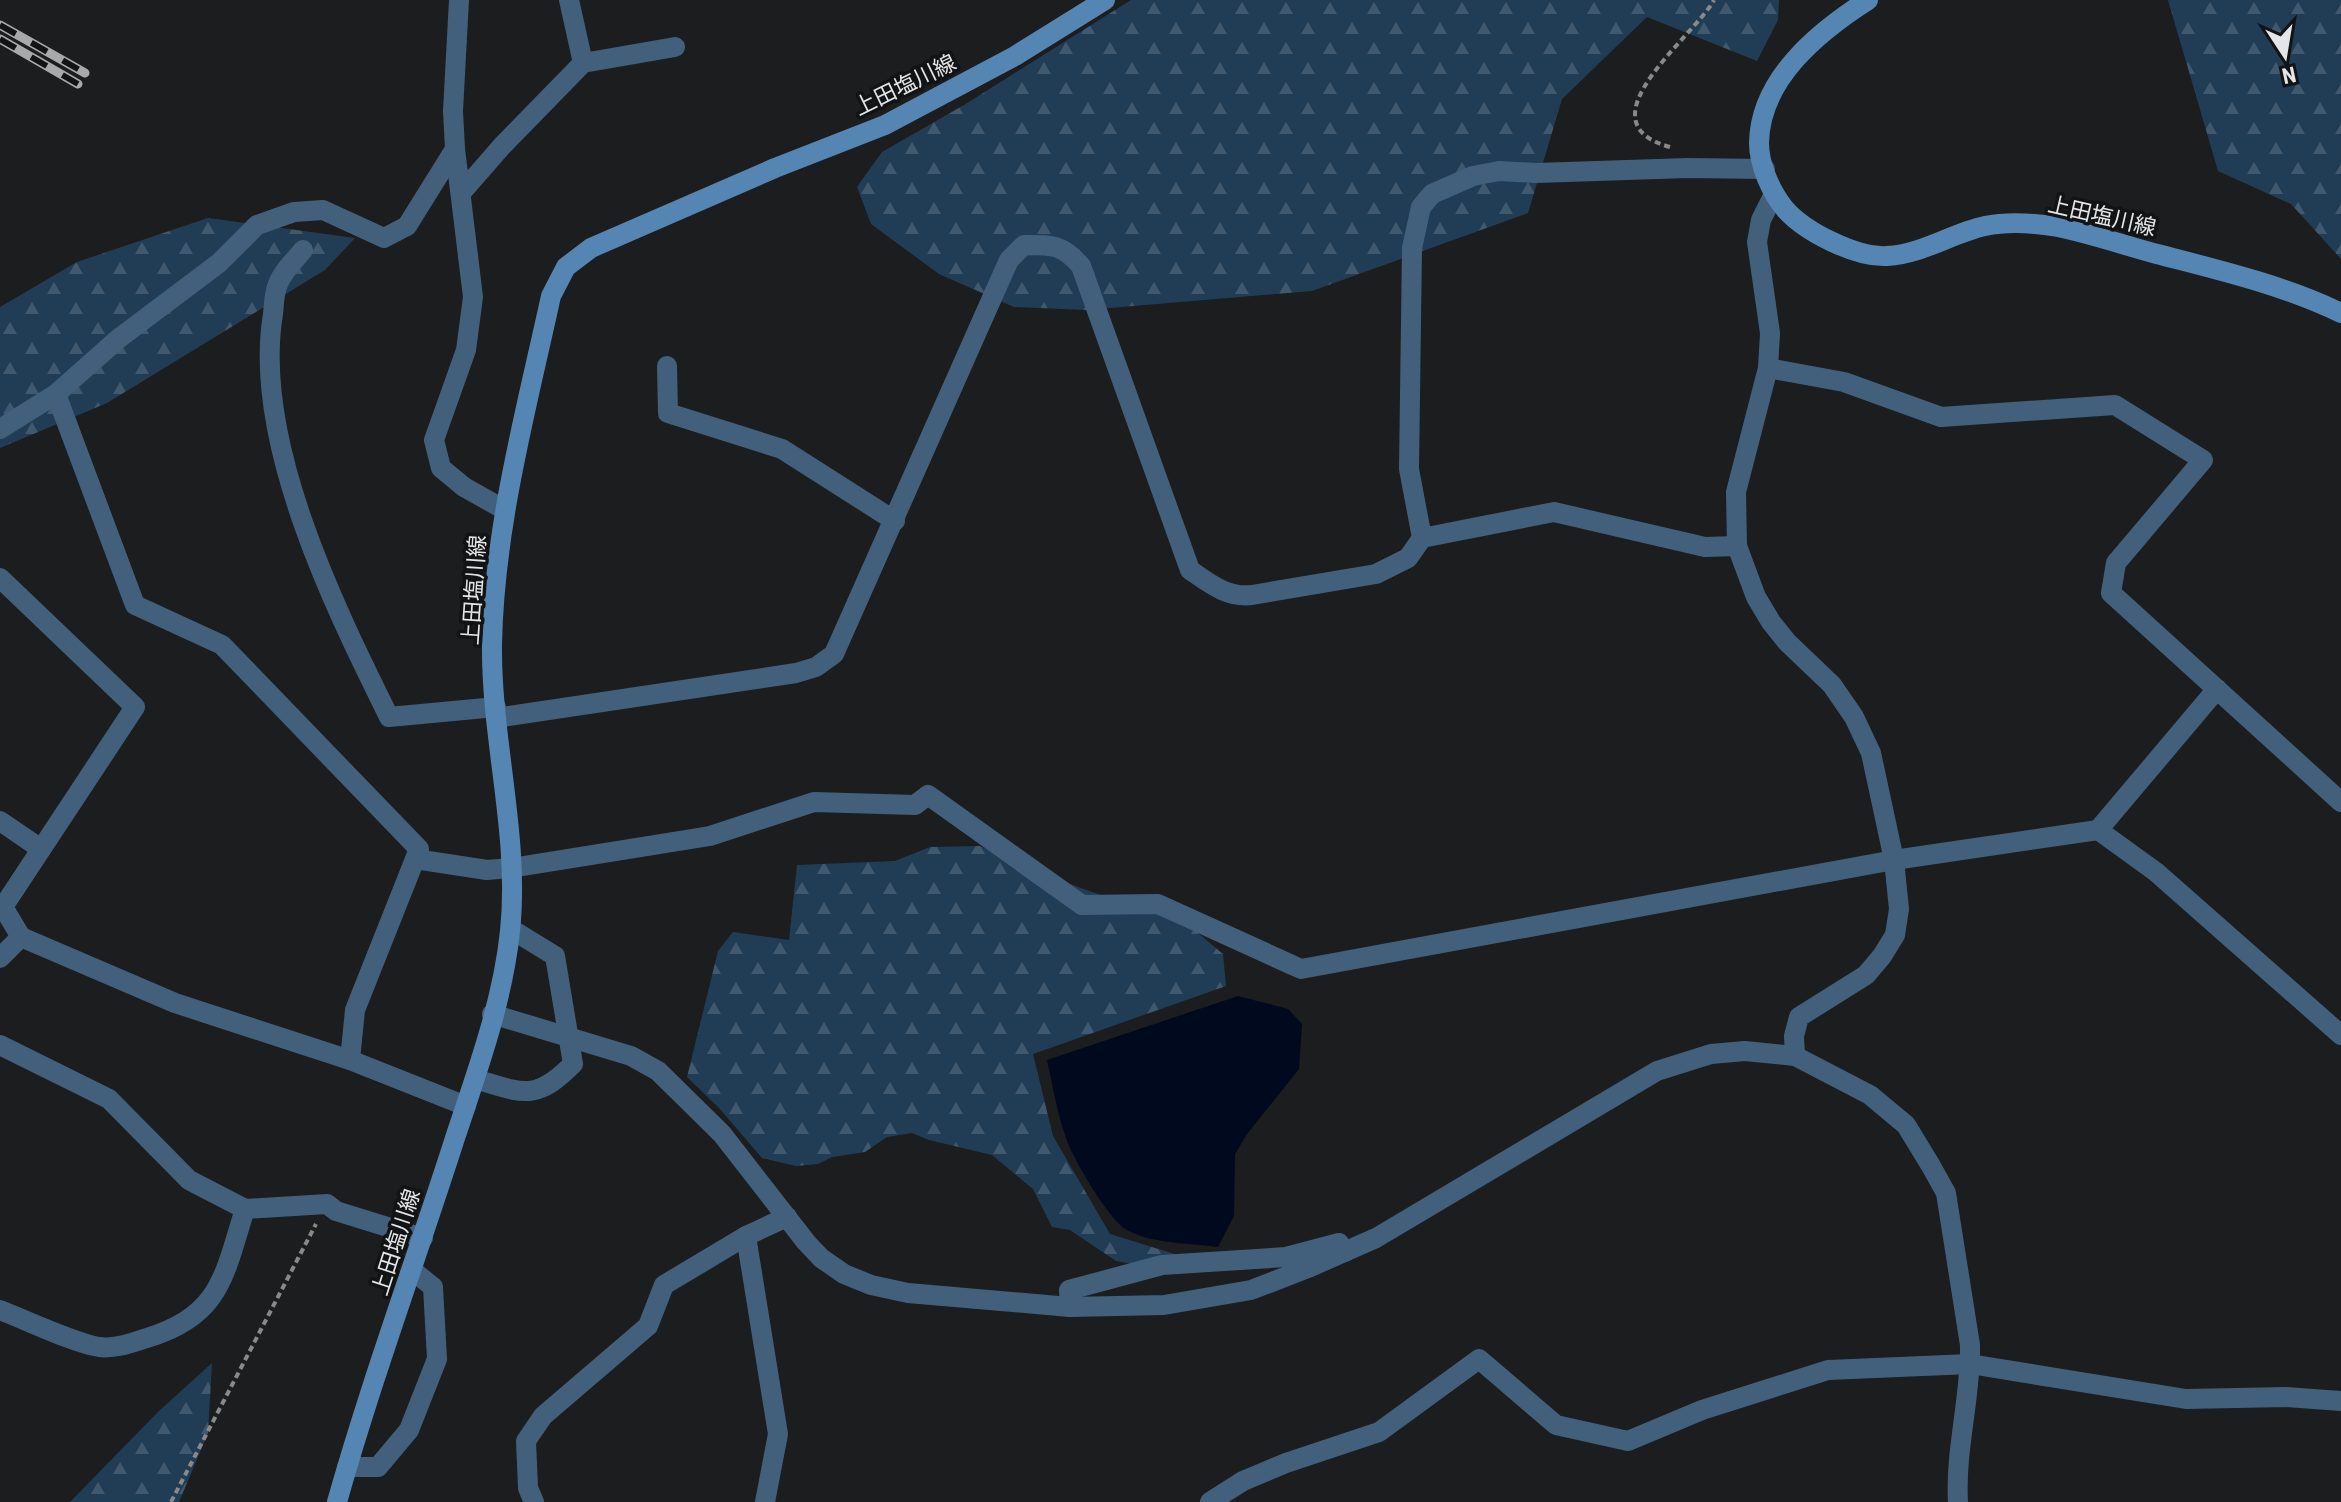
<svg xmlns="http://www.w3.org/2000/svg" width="2341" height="1502" font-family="'Roboto Condensed','Noto Sans JP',sans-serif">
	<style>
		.forest { fill: url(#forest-firs) }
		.water { fill: #00091e }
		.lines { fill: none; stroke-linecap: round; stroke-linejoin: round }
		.path { stroke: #88898b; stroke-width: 4; stroke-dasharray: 6 4; stroke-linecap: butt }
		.minor { stroke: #42607c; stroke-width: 20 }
		.tertiary { stroke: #42607c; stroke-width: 20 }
		.secondary { stroke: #5586b3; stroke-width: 20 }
		.rail-casing { stroke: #a7a9aa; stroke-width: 9 }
		.rail { stroke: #121315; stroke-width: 6; stroke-dasharray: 18; stroke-linecap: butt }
		.labels { text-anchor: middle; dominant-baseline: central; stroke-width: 7; stroke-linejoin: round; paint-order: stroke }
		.street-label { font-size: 22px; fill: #e4e5e7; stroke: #121315 }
	</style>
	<defs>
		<pattern id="forest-firs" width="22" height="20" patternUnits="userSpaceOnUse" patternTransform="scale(2)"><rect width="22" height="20" fill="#213d56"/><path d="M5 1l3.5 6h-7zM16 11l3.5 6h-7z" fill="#41596e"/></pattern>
	</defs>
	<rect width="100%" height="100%" fill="#1b1d1e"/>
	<!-- forest -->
	<g class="forest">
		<polygon points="1131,0 1779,0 1778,20 1757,61 1647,17 1562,99 1528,213 1312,291 1086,310 1014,307 939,274 871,224 857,187 882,152 964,105"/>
		<polygon points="2168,0 2341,0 2341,259 2291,204 2218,171"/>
		<polygon points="208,218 355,238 325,270 107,403 0,448 0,307 77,262"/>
		<polygon points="980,846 1050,877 1098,894 1178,916 1223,954 1226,986 1033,1054 1053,1136 1110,1234 1181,1256 1132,1264 1116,1261 1070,1230 1052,1227 1033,1189 992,1155 929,1140 912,1133 887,1137 865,1152 832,1157 818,1164 796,1166 762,1158 720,1109 687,1077 718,951 733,932 789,940 797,865 895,861 930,847"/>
		<polygon points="212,1363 208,1433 179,1502 70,1502 159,1411"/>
	</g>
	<!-- water -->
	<path class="water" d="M1238,996L1288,1009L1302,1024L1299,1069L1247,1134L1235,1154L1234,1216L1218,1247C1190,1243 1152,1244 1127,1230C1109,1220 1073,1159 1066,1138C1057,1113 1053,1086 1047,1060Z"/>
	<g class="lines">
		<!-- path -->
		<g class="path">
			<path d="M1670,147C1578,122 1694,37 1714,0"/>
			<polyline points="171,1502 316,1224"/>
		</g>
		<!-- minor -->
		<g class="minor">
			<polyline points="569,0 583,63"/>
			<polyline points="461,193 502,146 583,63 675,47"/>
			<path d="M303,250C295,260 282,272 278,284C274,293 274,305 273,314C252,440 334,606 389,717L496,707"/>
			<polyline points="667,366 668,413 782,449 895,521"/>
			<polyline points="1768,368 1844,382 1941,417 2115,405 2203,460 2116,563 2111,593 2341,802"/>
			<polyline points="56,394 135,605 222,645 419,849 355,1010 350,1060"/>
			<polyline points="0,429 56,394 118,339 219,263 257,225 294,212 323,210 384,238 407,226 455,149"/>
			<polyline points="1422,538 1554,512 1705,547 1737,546"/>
			<polyline points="0,578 135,707 3,907 21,937 175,1003 350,1060 466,1106"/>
			<path d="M496,718L796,673L816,667L834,654L992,298L1009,260L1024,245C1052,245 1062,244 1081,266L1190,570C1209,583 1227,598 1252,595L1376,574L1408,558L1422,538L1409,469L1412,248L1421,207L1432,194L1473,176L1499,171L1536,173L1688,168L1765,169"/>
			<polyline points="0,821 41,849"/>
			<polyline points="2098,830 2217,689"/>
			<polyline points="415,859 487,870 511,868 710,836 814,802 915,805 928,795 1082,905 1158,904 1301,969 1894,860 2098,830 2156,872 2341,1035"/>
			<polyline points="0,958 21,937"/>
			<polyline points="0,1045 109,1099 189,1180 245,1209 327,1204 336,1211 423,1238"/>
			<path d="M475,1079C523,1093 535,1102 573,1064L555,956L511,929"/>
			<polyline points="1070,1307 1069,1290 1162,1265 1286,1257 1339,1243 1345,1252"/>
			<path d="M0,1310C26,1320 74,1343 99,1347C116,1349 131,1343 147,1338C221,1316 224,1275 245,1209"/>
			<polyline points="347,1467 378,1467 409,1430 437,1359 433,1287 412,1270"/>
			<polyline points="534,1502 528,1488 526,1441 543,1416 648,1326 664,1285 746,1236"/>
			<polyline points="765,1502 778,1434 746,1236 787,1217"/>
			<polyline points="1210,1502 1243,1481 1286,1463 1379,1432 1479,1359 1556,1425 1628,1441 1702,1410 1828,1370 1970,1364 2186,1399 2286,1397 2341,1401"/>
		</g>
		<!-- tertiary -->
		<g class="tertiary">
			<polyline points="459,0 453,111 455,149 473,297 466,350 434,440 441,468 464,487 505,510"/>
			<polyline points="1774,194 1761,220 1757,242 1770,333 1768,368 1736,492 1737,546 1756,597 1771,622 1787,642 1832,685 1854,717 1871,753 1894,860 1899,909 1895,935 1882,956 1866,975 1799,1017 1794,1036 1795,1056"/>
			<path d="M492,1014L631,1056L658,1071L722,1134L806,1242L821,1258L844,1274L871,1285L908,1293L1070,1307L1164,1305L1251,1290L1308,1268L1376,1238L1657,1071L1711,1054L1745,1051L1795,1056L1870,1095L1906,1125L1931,1166L1946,1193L1970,1345C1971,1398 1955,1449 1958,1502"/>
		</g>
		<!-- secondary -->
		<g class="secondary">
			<path d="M1868,0C1818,32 1760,79 1759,143C1759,165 1771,192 1785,209C1805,232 1857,258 1887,256C1923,254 1952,233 1985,226C2009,221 2034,223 2058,227C2091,234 2124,245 2157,254C2219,270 2283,285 2341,313"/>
			<path d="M337,1502C372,1378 417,1257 456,1135C478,1069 503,1000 510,931C520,836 491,740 492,645C494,527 526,411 551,296L566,267L591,248L775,168L885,125L1015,56L1105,0"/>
		</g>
		<defs>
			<g id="rail">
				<polyline points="0,25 85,73"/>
				<polyline points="0,39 78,84"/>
			</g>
		</defs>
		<!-- rail casing -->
		<use href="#rail" class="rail-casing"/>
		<!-- rail -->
		<use href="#rail" class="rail"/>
	</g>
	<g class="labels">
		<!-- street labels -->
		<g class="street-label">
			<text transform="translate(905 85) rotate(-26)">上田塩川線</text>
			<text transform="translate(2102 216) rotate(13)">上田塩川線</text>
			<text transform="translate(474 590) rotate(-86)">上田塩川線</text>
			<text transform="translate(396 1242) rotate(-72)">上田塩川線</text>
		</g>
	</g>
	<!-- north arrow -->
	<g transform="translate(2285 56) rotate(168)" stroke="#121315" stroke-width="6" paint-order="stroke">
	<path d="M0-6L14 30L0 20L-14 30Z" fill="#e4e5e7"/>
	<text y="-12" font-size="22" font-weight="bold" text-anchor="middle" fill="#e4e5e7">N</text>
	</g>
</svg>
